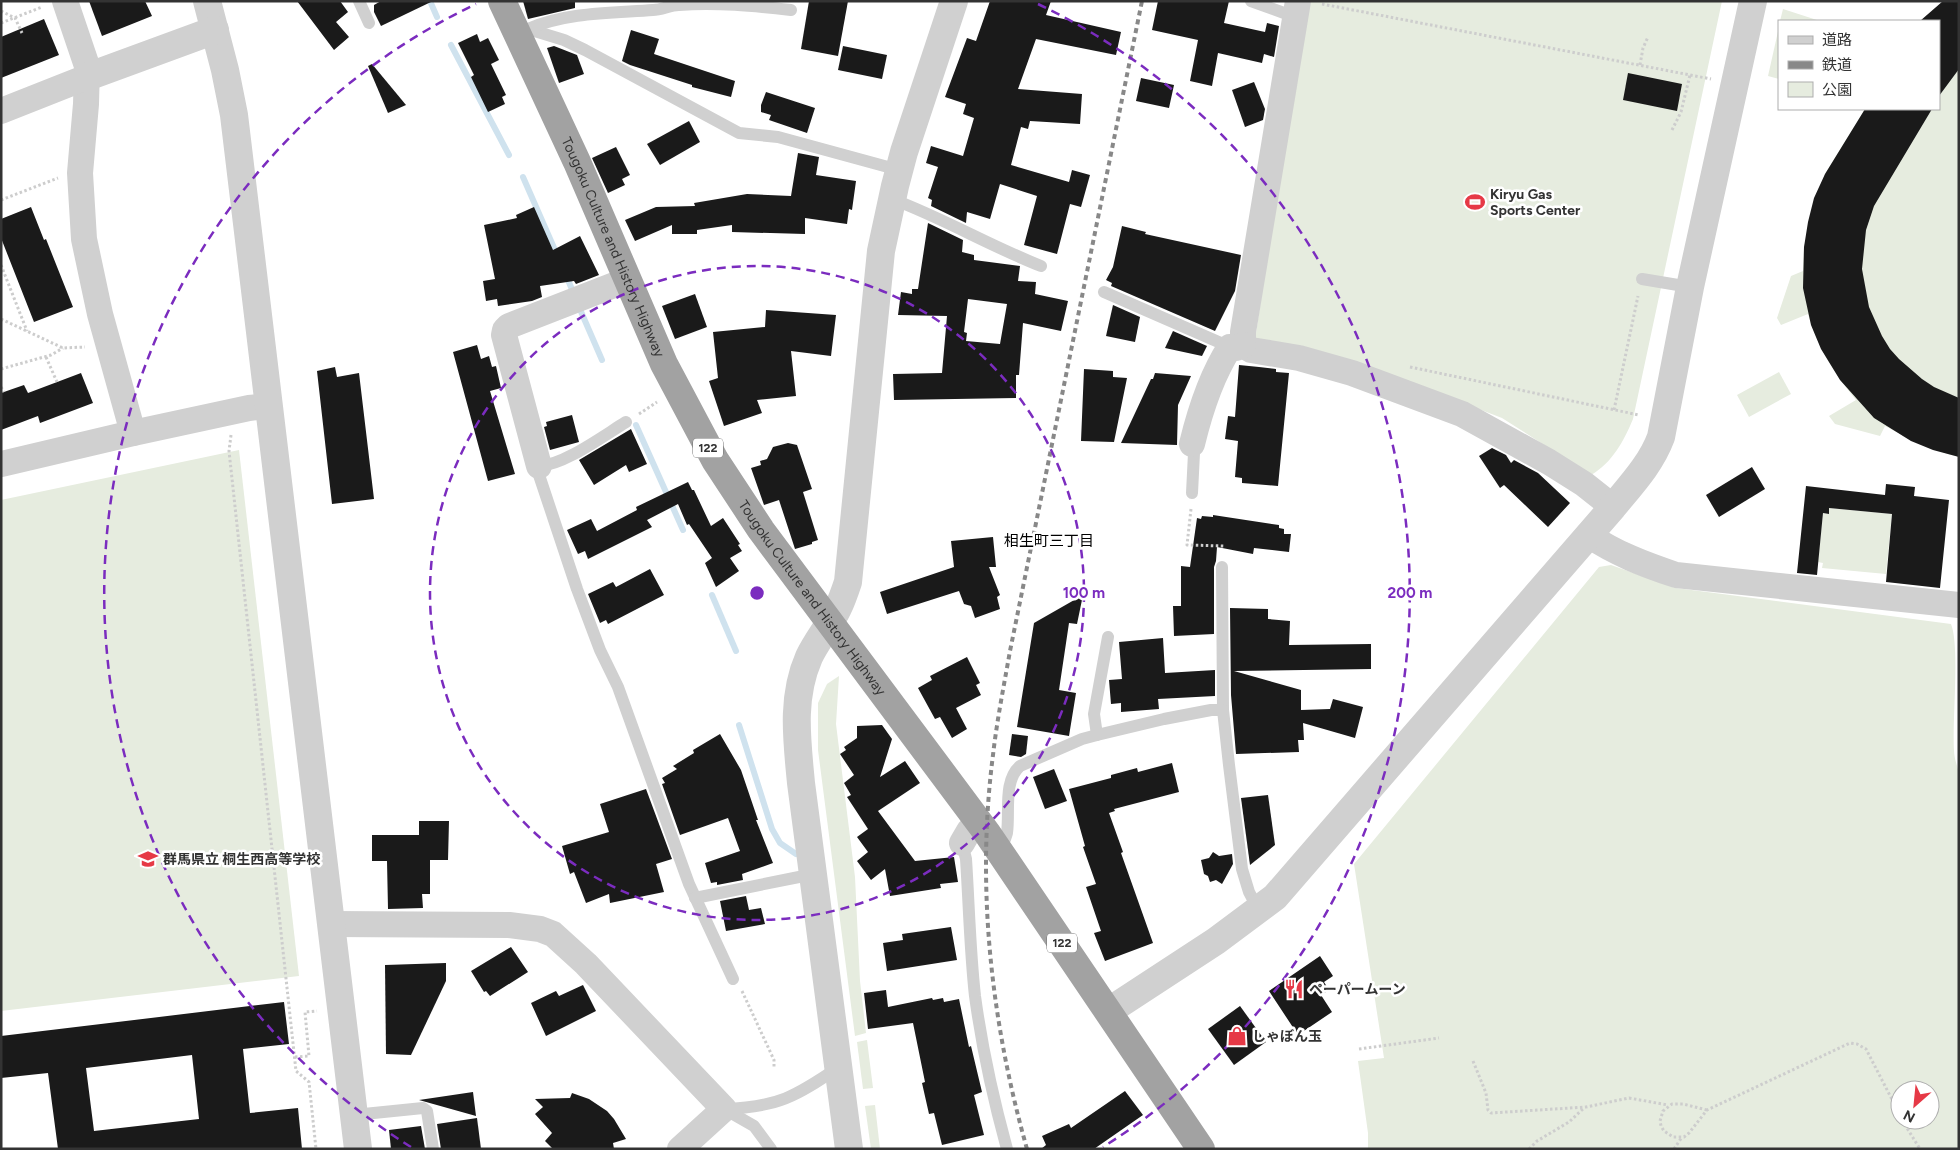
<svg xmlns="http://www.w3.org/2000/svg" width="1960" height="1150" font-family="Figtree,'Noto Sans JP',sans-serif">
	<style>
		.green { fill: #e6ecdf; fill-rule: evenodd }
		.lines { fill: none; stroke-linecap: round; stroke-linejoin: round }
		.stream { stroke: #cfe2ee; stroke-width: 6 }
		.building { fill: #1a1a1a; fill-rule: evenodd }
		.path { stroke: #cdcdcd; stroke-width: 3; stroke-dasharray: 2.5 2.5; stroke-linecap: butt }
		.service { stroke: #d0d0d0; stroke-width: 12 }
		.minor { stroke: #d0d0d0; stroke-width: 26 }
		.tertiary { stroke: #d0d0d0; stroke-width: 28 }
		.trunk { stroke: #a2a2a2; stroke-width: 28 }
		.rail { stroke: #888; stroke-width: 4; stroke-dasharray: 5 4; stroke-linecap: butt }
		.ring { fill: none; stroke: #7b2cbf; stroke-width: 2.5; stroke-dasharray: 9 6 }
		.labels { text-anchor: middle; dominant-baseline: central; stroke-width: 5; stroke-linejoin: round; paint-order: stroke }
		.shield { fill: #fff; stroke: #707070; stroke-width: 1 }
		.shield-label { font-size: 12px; font-weight: bold; fill: #333 }
		.poi-label { font-size: 14px; font-weight: bold; fill: #333; stroke: #fff; text-anchor: start }
		.street-label { font-size: 14px; fill: #333; stroke: #fff }
		.neighbourhood-label { font-size: 15px; fill: #000; stroke: #fff }
		.centre { fill: #7b2cbf; stroke: #fff; stroke-width: 2.5 }
		.ring-label { font-size: 15px; text-anchor: middle; font-weight: bold; fill: #7b2cbf; stroke: #fff; stroke-width: 5; stroke-linejoin: round; paint-order: stroke }
	</style>
	<rect width="100%" height="100%" fill="#fff"/>
	<!-- green -->
	<g class="green">
		<path d="M1305,1H1722L1633,419C1624,441 1612,463 1591,475L1502,418L1354,361L1255,340Z"/>
		<path d="M1959,1V457C1932,450 1909,439 1885,426L1880,436L1835,424L1829,416L1856,400C1835,374 1817,347 1808,314L1781,325L1777,318L1791,276L1803,271L1804,247L1825,174L1865,109H1939V21H1923L1936,8Z"/>
		<polygon points="1783,9 1820,21 1780,21"/>
		<polygon points="1779,27 1779,79 1768,76"/>
		<polygon points="1779,372 1791,394 1749,417 1737,395"/>
		<polygon points="239,450 299,976 1,1011 1,500"/>
		<polygon points="1829,508 1892,514 1886,574 1822,568 1823,563 1818,562 1823,513 1829,514"/>
		<path d="M1611,565L1676,588L1951,624C1960,646 1952,721 1954,750C1954,758 1957,765 1959,773V1149H1368V1133L1358,1061L1384,1058L1354,864L1599,567ZM1900,1090H1930V1120H1900Z"/>
		<polygon points="839,676 836,724 855,877 860,981 866,1033 855,1036 818,750 818,703 827,684"/>
		<polygon points="867,1040 873,1088 863,1089 857,1042"/>
		<polygon points="875,1105 880,1149 871,1149 865,1106"/>
	</g>
	<g class="lines">
		<!-- stream -->
		<g class="stream">
			<polyline points="430,1 437,17"/>
			<polyline points="451,45 509,155"/>
			<polyline points="523,177 558,257"/>
			<polyline points="566,275 573,292"/>
			<polyline points="579,307 602,360"/>
			<polyline points="636,425 683,530"/>
			<polyline points="712,595 736,651"/>
			<polyline points="739,725 772,829 780,843 796,854"/>
		</g>
	</g>
	<!-- building -->
	<g class="building">
		<polygon points="89,1 145,1 152,16 102,36"/>
		<polygon points="297,1 340,1 348,12 336,22 349,37 334,50"/>
		<polygon points="381,1 433,1 381,26 374,12 374,5"/>
		<polygon points="523,1 575,1 575,8 528,19"/>
		<polygon points="809,1 848,1 838,56 801,49"/>
		<polygon points="990,1 1051,1 1046,15 1121,32 1116,55 1036,39 1018,89 1082,94 1080,124 1030,121 1028,129 1021,127 1011,165 1069,182 1072,170 1090,175 1081,207 1070,204 1057,254 1024,245 1037,196 1000,184 990,219 967,212 966,223 931,206 932,200 928,198 938,167 926,163 931,146 963,156 974,118 963,114 966,104 945,97 967,38 976,41"/>
		<polygon points="1158,1 1229,1 1224,23 1265,32 1267,23 1279,26 1274,57 1264,54 1262,63 1218,53 1212,86 1190,81 1198,40 1152,30"/>
		<polygon points="1943,1 1959,1 1959,69 1939,96 1939,21 1920,21"/>
		<polygon points="44,19 59,55 1,78 1,37"/>
		<polygon points="631,30 659,39 654,54 735,81 731,97 692,87 692,85 630,65 622,61"/>
		<polygon points="477,34 480,42 488,38 499,60 491,64 506,95 502,97 505,104 488,112 471,77 474,75 458,43"/>
		<polygon points="554,46 577,55 584,74 559,83 547,48"/>
		<polygon points="843,46 887,55 882,79 838,70"/>
		<polygon points="372,64 406,105 388,113 368,66"/>
		<polygon points="1628,73 1682,84 1677,111 1623,100"/>
		<polygon points="1141,78 1174,85 1169,108 1136,101"/>
		<polygon points="1254,82 1265,109 1263,120 1245,127 1232,90"/>
		<polygon points="766,92 815,108 807,133 769,120 771,115 761,112 761,105"/>
		<polygon points="1865,109 1932,109 1874,206 1866,230 1862,269 1869,307 1882,336 1890,349 1899,359 1922,379 1934,387 1959,398 1959,457 1933,450 1911,441 1874,418 1840,380 1821,349 1811,325 1803,288 1804,247 1808,222 1814,198 1825,174"/>
		<polygon points="689,121 700,142 660,165 647,144"/>
		<polygon points="616,147 630,175 622,179 625,185 608,193 592,158"/>
		<polygon points="798,153 819,157 816,175 856,181 852,210 849,209 847,224 805,218 805,234 732,232 732,225 697,230 697,234 672,234 672,225 635,241 625,220 656,207 695,206 694,203 747,194 791,196"/>
		<polygon points="31,207 44,240 46,239 73,307 34,322 1,238 1,219"/>
		<polygon points="534,207 553,250 580,236 599,275 576,284 574,281 540,286 542,297 532,301 498,306 497,299 486,301 483,281 495,279 484,225 517,218 516,215"/>
		<path d="M928,223L963,240L962,252L974,255V260L1020,266L1018,281L1036,282L1035,294L1068,301L1061,331L1023,323L1019,375H1016V398L894,400L893,374L942,373L947,316L898,315L901,292L912,294V289H918ZM968,299L1007,304L1000,344L966,341L967,333L964,332Z"/>
		<polygon points="1122,226 1146,232 1145,234 1241,255 1235,291 1215,331 1111,286 1112,283 1106,280 1113,267"/>
		<polygon points="695,294 707,327 675,339 662,306"/>
		<polygon points="1113,305 1140,317 1135,342 1106,336"/>
		<polygon points="766,310 836,315 831,356 791,351 796,396 757,400 762,413 724,426 709,381 718,378 713,332 765,327"/>
		<polygon points="1173,331 1207,346 1202,356 1165,348"/>
		<polygon points="477,345 481,359 489,356 492,367 496,366 501,388 490,391 515,474 488,481 453,352"/>
		<polygon points="1239,365 1259,367 1276,369 1276,372 1289,373 1278,486 1242,483 1242,478 1235,477 1238,441 1225,439 1228,416 1235,417"/>
		<polygon points="335,367 337,377 359,373 374,499 332,504 317,371"/>
		<polygon points="1084,369 1113,371 1113,377 1127,378 1114,442 1081,441"/>
		<polygon points="81,373 93,403 40,423 38,416 1,430 1,393 24,385 28,393"/>
		<polygon points="1155,373 1191,376 1178,405 1177,445 1121,443 1151,379 1153,379"/>
		<polygon points="572,415 579,442 550,450 544,427 547,426 546,422"/>
		<polygon points="631,429 647,464 629,472 626,465 594,485 579,460"/>
		<polygon points="788,443 797,445 812,489 803,492 818,540 812,542 812,544 795,549 779,500 764,505 751,468 761,465 760,461 767,459 773,447"/>
		<polygon points="1492,448 1506,455 1511,463 1514,460 1538,473 1570,503 1548,527 1504,485 1500,488 1479,456"/>
		<polygon points="1752,467 1765,489 1719,517 1706,495"/>
		<polygon points="688,482 692,490 694,490 711,526 723,518 740,544 738,545 742,551 730,558 739,571 716,587 705,563 712,558 689,524 687,525 678,504 647,520 652,527 588,559 585,551 578,554 567,530 591,519 597,531 637,510 636,507"/>
		<polygon points="1886,484 1915,487 1914,496 1949,500 1940,588 1886,582 1892,514 1829,508 1829,514 1823,513 1817,575 1797,573 1806,486 1885,495"/>
		<polygon points="1213,515 1279,525 1279,528 1284,529 1284,534 1291,534 1289,552 1254,548 1253,554 1217,547 1216,561 1214,567 1214,634 1174,636 1173,606 1181,606 1181,566 1190,567 1197,518 1201,519 1202,516 1213,517"/>
		<polygon points="993,537 996,567 989,567 1000,595 997,597 1000,609 975,618 971,606 964,604 959,591 887,614 880,592 954,567 951,541"/>
		<polygon points="650,569 664,595 608,624 606,620 600,623 588,594 613,582 616,587"/>
		<polygon points="1083,595 1077,624 1069,623 1059,690 1076,693 1069,736 1017,727 1034,623"/>
		<polygon points="1230,608 1268,609 1268,619 1290,621 1289,645 1371,644 1371,669 1234,671 1301,690 1301,710 1330,709 1333,699 1363,707 1355,738 1303,723 1304,740 1298,740 1299,752 1236,754 1231,695"/>
		<polygon points="1163,638 1165,673 1215,670 1215,696 1158,699 1159,709 1121,712 1121,703 1111,704 1109,680 1122,679 1119,642"/>
		<polygon points="967,657 980,683 976,685 981,695 956,708 967,729 952,738 940,717 935,719 918,688 932,680 930,676"/>
		<polygon points="882,725 892,739 880,777 905,761 920,783 878,811 915,861 954,857 958,882 940,884 941,888 890,896 885,869 871,880 857,861 868,852 857,837 868,829 847,797 851,795 844,783 854,775 840,754 846,750 844,747 857,738 857,726"/>
		<polygon points="720,734 741,770 758,820 756,820 773,863 742,874 743,880 717,885 717,882 711,883 705,863 740,851 728,818 680,835 662,784 665,783 662,778 677,769 673,766 694,753 693,750"/>
		<polygon points="1012,734 1028,736 1026,754 1021,757 1009,755"/>
		<polygon points="1172,763 1179,792 1114,809 1115,811 1109,813 1123,852 1121,853 1153,943 1105,961 1094,933 1101,931 1086,887 1096,884 1083,847 1085,846 1069,789 1111,778 1111,775 1137,768 1138,772"/>
		<polygon points="1054,769 1067,801 1045,809 1033,777"/>
		<polygon points="646,789 672,859 656,864 664,892 610,903 609,894 586,903 574,872 570,874 562,846 609,832 600,804"/>
		<polygon points="1268,795 1275,845 1250,865 1241,798"/>
		<polygon points="419,821 449,821 448,860 430,860 430,894 422,894 423,908 388,909 387,861 372,861 372,835 419,835"/>
		<polygon points="1213,852 1219,856 1232,854 1233,864 1222,884 1216,880 1210,882 1208,876 1204,874 1201,860 1209,858"/>
		<polygon points="746,896 749,910 761,908 765,924 726,931 720,901"/>
		<polygon points="951,927 957,960 887,971 883,943 903,940 902,934"/>
		<polygon points="511,947 528,972 490,996 486,991 484,992 471,971"/>
		<polygon points="1320,956 1333,976 1324,982 1329,990 1321,995 1332,1012 1298,1035 1269,991"/>
		<polygon points="446,963 446,981 411,1055 386,1054 385,965"/>
		<polygon points="583,985 596,1011 546,1036 531,1003 556,991 559,996"/>
		<polygon points="886,990 888,1007 932,998 933,1000 943,998 944,1002 959,999 969,1047 971,1046 982,1092 974,1095 984,1135 942,1145 934,1113 929,1114 922,1083 925,1082 913,1023 868,1029 864,993"/>
		<path d="M284,1002L289,1044L243,1049L250,1113L298,1108L302,1149H58L48,1073L1,1078V1036ZM192,1055L199,1119L94,1131L86,1068Z"/>
		<polygon points="1240,1006 1266,1042 1234,1065 1208,1029"/>
		<polygon points="1125,1091 1143,1115 1094,1149 1041,1149 1046,1145 1042,1136 1069,1124 1071,1128"/>
		<polygon points="473,1092 476,1116 419,1100"/>
		<polygon points="572,1093 589,1099 607,1111 614,1119 626,1139 613,1143 614,1149 553,1149 545,1141 552,1133 535,1114 543,1107 535,1099 570,1098"/>
		<polygon points="477,1118 481,1149 441,1149 437,1124"/>
		<polygon points="421,1126 425,1149 391,1149 389,1130"/>
	</g>
	<g class="lines">
		<!-- path -->
		<g class="path">
			<polyline points="1322,4 1711,79"/>
			<polyline points="1,11 15,18 22,33"/>
			<polyline points="1,23 42,7"/>
			<polyline points="1640,65 1643,48 1648,37"/>
			<polyline points="1672,130 1681,112 1690,75"/>
			<polyline points="1,200 58,178"/>
			<polyline points="1,265 27,331"/>
			<polyline points="1,319 63,348 85,347"/>
			<polyline points="46,357 57,382"/>
			<polyline points="1410,367 1639,415"/>
			<polyline points="1,369 51,355 63,348"/>
			<polyline points="1,387 4,392"/>
			<polyline points="1614,410 1638,296"/>
			<polyline points="639,414 657,402"/>
			<polyline points="231,435 229,451 296,1071 309,1082 316,1149"/>
			<polyline points="1191,509 1187,545 1225,546"/>
			<polyline points="742,991 774,1060 774,1067"/>
			<polyline points="1359,1049 1439,1038"/>
			<polyline points="295,1057 309,1056 305,1012 317,1011"/>
			<polyline points="1473,1061 1486,1093 1488,1110 1491,1113 1586,1107 1629,1098 1668,1105"/>
			<polyline points="1707,1110 1683,1104 1672,1104 1663,1111 1660,1121 1661,1126 1664,1131 1673,1137 1684,1137 1689,1133 1707,1110 1850,1043 1857,1044 1866,1049 1900,1115"/>
			<polyline points="1902,1120 1920,1149"/>
			<polyline points="1529,1149 1537,1141 1569,1122 1584,1108"/>
			<polyline points="1674,1149 1682,1137"/>
		</g>
		<!-- service -->
		<g class="service">
			<polyline points="359,1 369,23"/>
			<polyline points="1251,1 1295,17"/>
			<polyline points="528,29 564,40 585,50 739,133 778,137 899,170"/>
			<path d="M528,29C566,12 612,13 653,10C662,10 670,5 679,5C716,2 754,6 791,10"/>
			<path d="M892,199C943,218 990,246 1041,266"/>
			<polyline points="1642,279 1690,287"/>
			<polyline points="1104,292 1230,347"/>
			<path d="M626,422C603,436 564,465 539,466V475L577,589L600,650L618,687L689,884L733,979"/>
			<polyline points="1192,444 1194,453 1192,493"/>
			<polyline points="1222,567 1223,710 1229,765 1242,869 1249,892 1258,909"/>
			<polyline points="1097,735 1094,714 1108,637"/>
			<path d="M962,843L966,859C969,905 970,951 975,996C982,1048 993,1098 1007,1149"/>
			<path d="M996,847L1005,839L1007,833C1010,812 1003,781 1020,766L1082,739L1097,735L1164,719L1211,710H1223"/>
			<polyline points="695,898 814,874"/>
			<path d="M724,1109C778,1107 795,1097 839,1067"/>
			<polyline points="726,1110 754,1126 771,1149"/>
			<polyline points="354,1115 423,1108 427,1111 433,1149"/>
		</g>
		<!-- minor -->
		<g class="minor">
			<polyline points="65,1 87,66 86,104 80,173 84,239 100,314 133,433"/>
			<polyline points="1,111 87,77"/>
			<polyline points="1243,345 1251,350 1299,358 1352,373 1462,414 1549,462 1584,484 1613,507"/>
			<polyline points="1243,345 1243,332 1298,1"/>
			<path d="M1192,444C1200,411 1211,376 1230,347L1236,348L1243,345"/>
			<polyline points="1,464 133,433 249,408 268,406"/>
			<polyline points="539,466 504,335 505,330 509,326 627,280"/>
			<path d="M1588,535C1617,554 1643,564 1676,575L1959,605"/>
			<polyline points="962,843 969,831 979,822"/>
			<polyline points="331,924 509,925 540,929 553,934 586,964 724,1109 680,1149"/>
		</g>
		<!-- tertiary -->
		<g class="tertiary">
			<polyline points="207,1 225,70 234,115 358,1149"/>
			<polyline points="87,77 215,30"/>
			<path d="M1109,1011L1216,941L1275,897L1613,507C1631,485 1651,464 1661,437L1690,287L1753,1"/>
			<path d="M849,1149L801,783C797,740 791,698 809,657C817,640 830,625 838,608C842,600 845,591 848,582L881,251L895,186L904,152L954,1"/>
		</g>
		<!-- trunk -->
		<path class="trunk" id="s1" d="M502,1L577,162L664,364L715,460L761,530L987,833L1201,1149"/>
		<!-- rail -->
		<path class="rail" d="M1027,1149C991,1022 976,886 993,755C997,720 1004,685 1010,651L1142,1"/>
	</g>
	<!-- distance rings -->
	<g class="ring">
		<circle cx="757" cy="593" r="327"/>
		<path d="M411 1147A653 653 0 0 1 476 4M1038 4A653 653 0 0 1 1103 1147"/>
	</g>
	<!-- icons -->
	<defs>
		<symbol id="stadium-bare" viewBox="-9 -9 18 18"><path d="M0-5a6.5 5 0 1 0 0 10a6.5 5 0 1 0 0-10ZM-3.5-1.8h7v3.6h-7Z" fill="#e63946" stroke="#fff" stroke-width="2.5" paint-order="stroke"/></symbol>
		<symbol id="school-bare" viewBox="-9 -9 18 18"><path d="M0-5L7-2L0 1L-7-2ZM-4 1L0 2.5L4 1V4Q0 6-4 4Z" fill="#e63946" stroke="#fff" stroke-width="2.5" paint-order="stroke"/></symbol>
		<symbol id="restaurant-bare" viewBox="-9 -9 18 18"><path d="M-5-6h1v4h1v-4h1v4h1v-4h1v5L-1.5 .5V6h-2V.5L-5-1ZM5-6V6H3V1.5H1.5Q1.5-4 5-6Z" fill="#e63946" stroke="#fff" stroke-width="2.5" paint-order="stroke"/></symbol>
		<symbol id="shop-bare" viewBox="-9 -9 18 18"><path d="M-5-2.5h2.3a2.7 3.5 0 0 1 5.4 0H5L5.5 6h-11ZM-1.5-2.5h3a1.5 2.3 0 0 0-3 0Z" fill="#e63946" stroke="#fff" stroke-width="2.5" paint-order="stroke"/></symbol>
	</defs>
	<g fill-rule="evenodd">
		<use href="#stadium-bare" x="1461" y="188" width="28" height="28"/>
		<use href="#school-bare" x="134" y="845" width="28" height="28"/>
		<use href="#restaurant-bare" x="1280" y="975" width="28" height="28"/>
		<use href="#shop-bare" x="1223" y="1022" width="28" height="28"/>
	</g>
	<g class="labels">
		<!-- shield labels -->
		<g class="shield">
			<rect x="693" y="438.5" width="30" height="19" rx="4"/>
			<rect x="1047" y="933.5" width="30" height="19" rx="4"/>
		</g>
		<g class="shield-label">
			<text x="708" y="448">122</text>
			<text x="1062" y="943">122</text>
		</g>
		<!-- poi labels -->
		<g class="poi-label">
			<text x="1490" y="194">Kiryu Gas<tspan x="1490" dy="16">Sports Center</tspan></text>
			<text x="163" y="859">群馬県立 桐生西高等学校</text>
			<text x="1309" y="989">ペーパームーン</text>
			<text x="1252" y="1036">しゃぼん玉</text>
		</g>
		<!-- street labels -->
		<g class="street-label">
			<text stroke="none"><textPath href="#s1" startOffset="270">Tougoku Culture and History Highway</textPath></text>
			<text stroke="none"><textPath href="#s1" startOffset="675">Tougoku Culture and History Highway</textPath></text>
		</g>
		<!-- neighbourhood labels -->
		<g class="neighbourhood-label">
			<text x="1049" y="541">相生町三丁目</text>
		</g>
	</g>
	<circle cx="757" cy="593" r="8" class="centre"/>
	<g class="ring-label">
		<text x="1084" y="598">100 m</text>
		<text x="1410" y="598">200 m</text>
	</g>
	<!-- border -->
	<rect width="1960" height="1150" fill="none" stroke="#333333" stroke-width="5"/>
	<!-- legend -->
	<rect x="1778" y="20" width="162" height="90" fill="#ffffff" stroke="#adadad"/>
	<rect x="1788" y="36" width="25" height="8" fill="#d0d0d0" stroke="#adadad"/>
	<text x="1822" y="45" font-size="15" fill="#333333">道路</text>
	<rect x="1788" y="61" width="25" height="8" fill="#888888" stroke="#adadad"/>
	<text x="1822" y="70" font-size="15" fill="#333333">鉄道</text>
	<rect x="1788" y="82" width="25" height="15" fill="#e6ecdf" stroke="#adadad"/>
	<text x="1822" y="95" font-size="15" fill="#333333">公園</text>
	<!-- north arrow -->
	<g transform="translate(1915 1105) rotate(207)"><circle r="24" fill="#ffffff" stroke="#adadad"/>
	<path d="M0-4L9 19L0 12L-9 19Z" fill="#e63946"/>
	<text y="-8" font-size="14" font-weight="bold" text-anchor="middle" fill="#333333">N</text>
	</g>
</svg>
